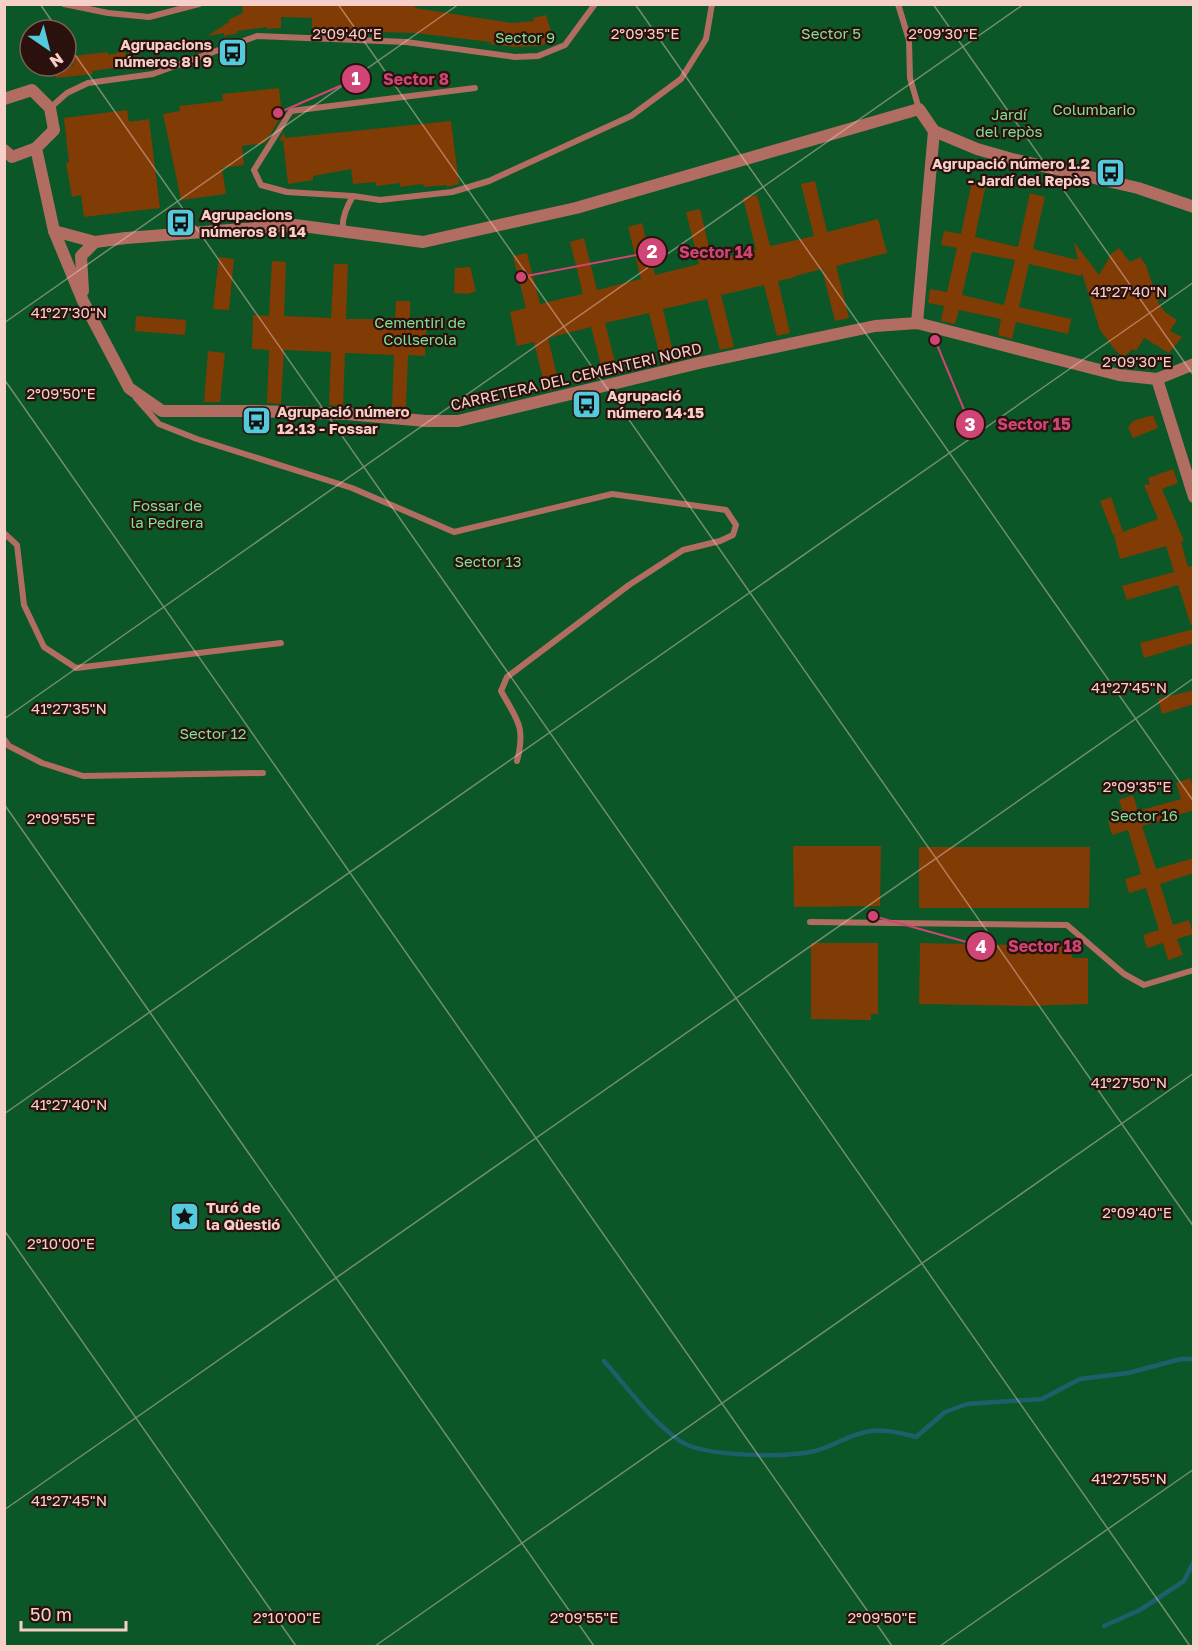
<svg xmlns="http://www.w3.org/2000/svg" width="1198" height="1651" font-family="'Golos Text',sans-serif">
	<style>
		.green { fill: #0b5727; fill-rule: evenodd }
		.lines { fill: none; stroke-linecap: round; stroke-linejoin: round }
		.stream { stroke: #1d606b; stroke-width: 4.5 }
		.building { fill: #813b05; fill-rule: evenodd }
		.lane { stroke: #b26d62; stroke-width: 6 }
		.street { stroke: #b26d62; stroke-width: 12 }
		.ticks { fill: none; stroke: #f6cfc8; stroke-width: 1.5; stroke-opacity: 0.45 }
		.labels { text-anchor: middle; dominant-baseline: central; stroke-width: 4.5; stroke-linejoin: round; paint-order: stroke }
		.park-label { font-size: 15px; fill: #7ee296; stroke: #2b110d }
		.poi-label { font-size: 15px; font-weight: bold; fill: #f6cfc8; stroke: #2b110d; text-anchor: start }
		.street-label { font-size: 15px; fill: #f6cfc8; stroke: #2b110d }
		.ticks-label { font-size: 15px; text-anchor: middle; fill: #f6cfc8; stroke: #2b110d; stroke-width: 4.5; stroke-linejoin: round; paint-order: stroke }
		.leader { fill: none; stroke: #cf4676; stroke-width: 2 }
		.callout-dot { fill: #cf4676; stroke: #2b110d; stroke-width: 2 }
		.mark-label { font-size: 18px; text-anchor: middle; font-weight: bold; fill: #fff }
		.callout-label { font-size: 16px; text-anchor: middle; font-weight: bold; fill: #cf4676; stroke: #2b110d; stroke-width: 4.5; stroke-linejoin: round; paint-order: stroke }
	</style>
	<rect width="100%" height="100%" fill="#571b14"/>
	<!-- green -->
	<path class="green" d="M5,5H1193V1646H5ZM30,30H66V66H30Z"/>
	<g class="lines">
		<!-- stream -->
		<g class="stream">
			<path d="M604,1361C628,1388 651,1421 680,1441C703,1457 787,1458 815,1451C834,1446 852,1433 871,1431C886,1429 902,1433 916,1437L945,1412L967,1404L1042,1399L1080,1379L1128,1373L1181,1359H1194"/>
			<polyline points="1104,1626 1140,1610 1184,1581 1194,1561"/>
		</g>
	</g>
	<!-- building -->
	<g class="building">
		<polygon points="242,4 415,6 415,8 512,23 534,21 533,18 546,15 554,41 538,46 515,47 490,44 491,42 415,33 312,30 312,18 281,17 281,28 267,29 267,27 237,31 238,33 224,36 224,33 207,36 229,22 228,20 243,13"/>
		<polygon points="125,51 127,66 92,71 93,74 56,78 55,66 73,66 72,56 108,52 108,55"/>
		<polygon points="279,88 282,115 265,143 242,146 244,165 222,168 226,194 181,200 163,114 180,111 179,106 223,101 222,94"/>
		<polygon points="127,110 129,122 149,119 160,208 84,217 81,195 72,197 66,163 69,162 64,118"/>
		<polygon points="451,121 459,184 447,187 447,185 424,187 423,184 400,187 400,183 376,186 376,182 353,184 351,169 313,176 313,180 288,184 283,140 279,141 284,132 285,138"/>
		<polygon points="815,181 827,232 878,219 887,253 836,266 849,318 835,321 822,269 795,276 796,277 778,281 790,333 777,336 764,285 739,291 721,295 734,347 720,350 707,299 663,309 675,360 662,364 649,313 605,323 618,374 604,377 591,327 548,338 560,388 546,391 534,342 517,346 510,312 526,308 513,256 527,253 540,304 565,298 583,294 570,242 584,238 597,290 641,279 628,227 642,223 655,275 699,264 686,212 700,209 712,260 756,250 743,198 757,195 770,246 814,236 801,184"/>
		<path d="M972,181L986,184L975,237L1018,247L1030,193L1045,197L1033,249L1078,260L1074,242L1099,275L1112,253L1119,248L1130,262L1140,257L1146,265L1159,304L1165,312L1177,320L1170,331L1182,337L1169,353L1144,338L1136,351L1133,349L1123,357L1115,350L1100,330L1082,273L1081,276L1029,264L1019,307L1071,319L1068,334L1016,322L1012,339L998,335L1001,319L959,310L955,324L941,321L944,306L928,303L930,289L947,292L957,248L941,245L944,231L961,234ZM972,252L1015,260L1004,305L962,295Z"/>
		<polygon points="219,257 234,259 229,310 213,309"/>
		<polygon points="272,261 286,262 284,316 331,318 334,264 348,264 346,319 395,319 396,301 410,301 410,319 427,320 425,356 408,355 406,407 392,407 394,355 345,353 343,406 329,405 331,352 284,350 281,404 267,403 269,350 252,349 253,315 269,316"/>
		<polygon points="470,267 476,291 468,294 454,293 455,268"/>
		<polygon points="136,316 186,320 185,335 135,331"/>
		<polygon points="208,351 225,353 220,402 204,402"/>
		<polygon points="1153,415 1158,428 1133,438 1128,427 1133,421"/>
		<polygon points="1173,469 1178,483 1162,489 1184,541 1181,542 1188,567 1194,565 1194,625 1191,625 1178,585 1127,600 1122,586 1174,572 1166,546 1120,559 1114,535 1158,519 1144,485 1150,484 1148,478"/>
		<polygon points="1111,497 1123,532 1113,535 1100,501"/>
		<polygon points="1194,629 1194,643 1144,658 1140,643"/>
		<polygon points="1194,690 1194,704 1162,714 1158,699"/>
		<polygon points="1190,778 1194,790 1194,810 1142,826 1156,869 1194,858 1194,873 1160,884 1173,925 1189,920 1193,934 1177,939 1183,955 1168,960 1163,943 1147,948 1143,935 1159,930 1146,888 1129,893 1125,879 1141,874 1128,830 1112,835 1108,821 1124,816 1119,800 1133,795 1138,811 1181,799 1176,783"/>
		<polygon points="793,846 881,846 880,906 794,907"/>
		<polygon points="919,847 1090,847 1089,908 919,908"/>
		<polygon points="811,943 878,943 878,1014 871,1014 871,1020 811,1019"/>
		<polygon points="920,943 1013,945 1072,944 1072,958 1088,958 1088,1004 1025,1006 919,1004"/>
	</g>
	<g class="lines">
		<!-- lane -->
		<g class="lane">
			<polyline points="64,4 108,13 149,17 199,4"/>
			<polyline points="898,4 909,40 910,78 919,109"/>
			<polyline points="50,108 67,93 88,83 153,74 257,36 406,42 515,57 538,56 565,45 595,4"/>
			<polyline points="353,196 287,192 261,185 254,170 291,111 475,88"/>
			<path d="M343,231C341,218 347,206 353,196L380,200L452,192L489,181L631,116L681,79L706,39L712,4"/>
			<path d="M136,398L159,424L197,439L352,488L454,532L612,494L726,510L736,525L733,535L720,541L683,550L629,585L507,677L501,691C517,720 526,726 517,761"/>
			<polyline points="4,533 17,545 24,605 44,647 76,668 281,643"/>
			<polyline points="4,739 9,746 42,763 83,776 263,773"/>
			<polyline points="810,922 1067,925 1124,974 1144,985 1194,970"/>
		</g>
		<!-- street -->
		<g class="street">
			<polyline points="4,99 32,90 50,108 54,130 36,148 12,157 4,150"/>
			<polyline points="36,148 54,231 83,301 129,388 162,411 257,411 346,414 426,421 458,421 699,363 875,326 917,323 1119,375 1157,379 1194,364"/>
			<polyline points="54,231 95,242 126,238 295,225 423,242 576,208 919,109 934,131 977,149 1012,159 1138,188 1194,207"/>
			<polyline points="83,291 81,256 95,242"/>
			<polyline points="917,323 934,131"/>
			<polyline points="1157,379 1194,497"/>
		</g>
	</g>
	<!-- ticks -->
	<path class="ticks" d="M40,4L58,30M338,4L1194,1227M635,4L1194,802M933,4L1194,376M66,42L1190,1646M4,323L459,4M4,379L892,1646M4,719L1024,4M4,804L594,1646M4,1114L1194,282M4,1230L296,1646M4,1510L1194,678M375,1646L1194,1073M940,1646L1194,1469"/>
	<!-- icons -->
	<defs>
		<symbol id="bus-square" viewBox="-11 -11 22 22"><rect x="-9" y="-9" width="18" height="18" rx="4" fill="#54cadd" stroke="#2b110d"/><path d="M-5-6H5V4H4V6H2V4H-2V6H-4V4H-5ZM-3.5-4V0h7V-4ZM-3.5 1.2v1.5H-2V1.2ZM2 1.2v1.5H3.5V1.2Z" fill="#111"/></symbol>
		<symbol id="sight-square" viewBox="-11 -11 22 22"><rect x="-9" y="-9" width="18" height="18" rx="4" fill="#54cadd" stroke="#2b110d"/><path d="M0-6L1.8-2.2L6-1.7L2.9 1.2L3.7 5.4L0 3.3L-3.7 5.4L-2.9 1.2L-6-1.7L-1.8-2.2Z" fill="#111"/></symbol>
	</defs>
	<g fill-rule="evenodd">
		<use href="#bus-square" x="216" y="36" width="33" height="33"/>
		<use href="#bus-square" x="1094" y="156" width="33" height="33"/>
		<use href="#bus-square" x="164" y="206" width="33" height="33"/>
		<use href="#bus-square" x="570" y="388" width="33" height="33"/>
		<use href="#bus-square" x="240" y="404" width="33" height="33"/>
		<use href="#sight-square" x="168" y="1200" width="33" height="33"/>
	</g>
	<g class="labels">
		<!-- park labels -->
		<g class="park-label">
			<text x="831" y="33">Sector 5</text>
			<text x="525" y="37">Sector 9</text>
			<text x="1094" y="109">Columbario</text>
			<text x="1009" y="114">Jardí<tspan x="1009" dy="17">del repòs</tspan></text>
			<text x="420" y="322">Cementiri de<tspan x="420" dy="17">Collserola</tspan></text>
			<text x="167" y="505">Fossar de<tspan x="167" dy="17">la Pedrera</tspan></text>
			<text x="488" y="561">Sector 13</text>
			<text x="213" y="733">Sector 12</text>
			<text x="1144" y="815">Sector 16</text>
		</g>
		<!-- poi labels -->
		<g class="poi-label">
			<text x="212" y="44" text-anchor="end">Agrupacions<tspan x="212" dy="17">números 8 i 9</tspan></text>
			<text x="1090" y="163" text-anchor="end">Agrupació número 1.2<tspan x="1090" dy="17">- Jardí del Repòs</tspan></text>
			<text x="201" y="214">Agrupacions<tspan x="201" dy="17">números 8 i 14</tspan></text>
			<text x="607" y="395">Agrupació<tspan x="607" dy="17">número 14·15</tspan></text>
			<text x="277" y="411">Agrupació número<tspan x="277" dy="17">12·13 - Fossar</tspan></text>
			<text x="206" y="1207">Turó de<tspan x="206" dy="17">la Qüestió</tspan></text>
		</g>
		<!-- street labels -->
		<g class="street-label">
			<text transform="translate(576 376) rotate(-13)">CARRETERA DEL CEMENTERI NORD</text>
		</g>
	</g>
	<g class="ticks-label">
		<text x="347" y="39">2°09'40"E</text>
		<text x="645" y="39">2°09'35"E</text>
		<text x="943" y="39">2°09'30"E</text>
		<text x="1129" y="297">41°27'40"N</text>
		<text x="69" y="318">41°27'30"N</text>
		<text x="1137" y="367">2°09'30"E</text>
		<text x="61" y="399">2°09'50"E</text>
		<text x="1129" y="693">41°27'45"N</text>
		<text x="69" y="714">41°27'35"N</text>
		<text x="1137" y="792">2°09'35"E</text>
		<text x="61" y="824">2°09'55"E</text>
		<text x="1129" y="1088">41°27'50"N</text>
		<text x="69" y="1110">41°27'40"N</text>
		<text x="1137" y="1218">2°09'40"E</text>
		<text x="61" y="1249">2°10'00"E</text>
		<text x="1129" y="1484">41°27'55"N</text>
		<text x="69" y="1506">41°27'45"N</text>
		<text x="287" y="1623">2°10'00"E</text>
		<text x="584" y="1623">2°09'55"E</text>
		<text x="882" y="1623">2°09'50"E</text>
	</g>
	<!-- callouts -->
	<path class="leader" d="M278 113L356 79M521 277L652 252M935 340L970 424M873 916L981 946"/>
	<g class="callout-dot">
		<circle cx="278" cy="113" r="6"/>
		<circle cx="521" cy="277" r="6"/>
		<circle cx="935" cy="340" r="6"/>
		<circle cx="873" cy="916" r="6"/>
		<circle cx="356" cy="79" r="15"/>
		<circle cx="652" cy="252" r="15"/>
		<circle cx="970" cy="424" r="15"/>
		<circle cx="981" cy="946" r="15"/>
	</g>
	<g class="mark-label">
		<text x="356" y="85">1</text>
		<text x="652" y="258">2</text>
		<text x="970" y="431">3</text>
		<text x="981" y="953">4</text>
	</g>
	<g class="callout-label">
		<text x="416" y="85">Sector 8</text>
		<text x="716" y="258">Sector 14</text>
		<text x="1034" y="430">Sector 15</text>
		<text x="1045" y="952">Sector 18</text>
	</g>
	<!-- border -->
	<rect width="1198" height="1651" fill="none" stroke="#f6cfc8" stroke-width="12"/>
	<!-- north arrow -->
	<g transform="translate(48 48) rotate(145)"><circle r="28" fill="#2b110d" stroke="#7c5d58" stroke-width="1.5"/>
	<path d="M0-4.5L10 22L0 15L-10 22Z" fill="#54cadd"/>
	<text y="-9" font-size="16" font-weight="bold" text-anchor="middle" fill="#f6cfc8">N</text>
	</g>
	<!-- scale -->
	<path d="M21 1621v9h105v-9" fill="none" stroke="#f6cfc8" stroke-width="3"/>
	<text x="30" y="1621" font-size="18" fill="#f6cfc8" stroke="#2b110d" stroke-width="4.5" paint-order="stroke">50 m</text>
</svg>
